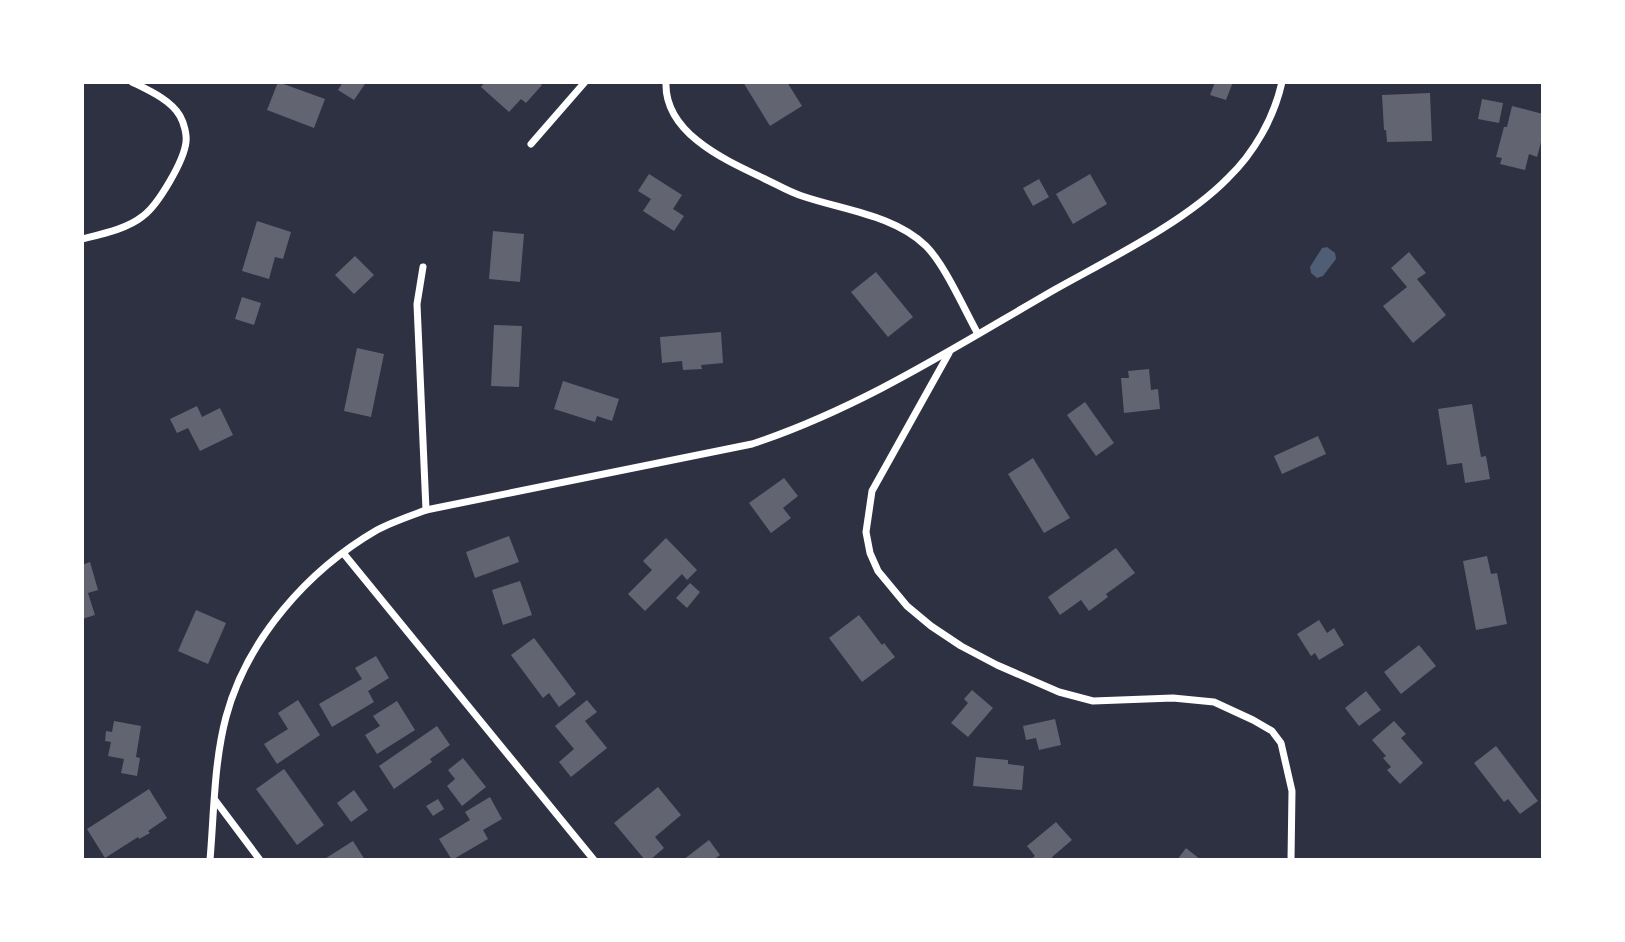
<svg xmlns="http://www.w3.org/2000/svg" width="1625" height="942" font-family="'Sofia Sans Condensed',sans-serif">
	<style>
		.water { fill: #4f5d75 }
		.building { fill: #626471 }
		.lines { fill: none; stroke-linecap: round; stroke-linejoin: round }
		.minor { stroke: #fff; stroke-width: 7 }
	</style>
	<rect width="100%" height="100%" fill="#2d3142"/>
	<!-- water -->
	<polygon class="water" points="1327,247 1335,253 1336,259 1323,276 1317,278 1311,273 1310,267 1322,248"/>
	<!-- building -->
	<g class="building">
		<polygon points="278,82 325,99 314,128 267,110"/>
		<polygon points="343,82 362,82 365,84 354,100 338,90"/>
		<polygon points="485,82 539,82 542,85 526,103 521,99 509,112 481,87"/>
		<polygon points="743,82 787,82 802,106 770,126"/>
		<polygon points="1215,82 1233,82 1226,100 1210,95"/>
		<polygon points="1430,93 1432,141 1387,142 1386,130 1384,130 1382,95"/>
		<polygon points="1482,99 1503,103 1499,123 1478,119"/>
		<polygon points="1512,106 1543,114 1543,135 1537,157 1529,154 1525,170 1500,164 1502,158 1496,157 1504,127 1507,127"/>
		<polygon points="649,174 682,195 673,209 684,216 674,231 643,211 651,199 638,191"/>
		<polygon points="1090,174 1107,204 1073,224 1056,194"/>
		<polygon points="1039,179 1049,197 1033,206 1023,188"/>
		<polygon points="257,221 291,232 283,259 275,257 269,279 242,271"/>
		<polygon points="493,231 524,234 520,282 489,279"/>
		<polygon points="1409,252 1426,273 1417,279 1446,315 1413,343 1383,306 1407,287 1391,268"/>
		<polygon points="355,256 374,275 354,294 335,275"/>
		<polygon points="876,272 913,317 888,337 851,292"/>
		<polygon points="242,297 261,303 254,325 235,319"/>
		<polygon points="494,325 522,326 519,387 491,386"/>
		<polygon points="721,332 723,363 701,365 702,369 683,370 682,361 662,363 660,337"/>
		<polygon points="357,348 384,354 371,417 344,411"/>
		<polygon points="1149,369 1151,390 1158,389 1160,409 1124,413 1121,378 1129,378 1128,371"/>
		<polygon points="563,381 619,399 612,421 597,416 595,422 554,409"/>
		<polygon points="1085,402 1114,443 1096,456 1067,415"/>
		<polygon points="1472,404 1481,457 1486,456 1490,479 1465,483 1462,463 1447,465 1438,409"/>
		<polygon points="197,406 202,417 220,408 233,435 200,451 188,428 177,433 170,419"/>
		<polygon points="1318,436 1326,454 1282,474 1274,456"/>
		<polygon points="1033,458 1070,518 1044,533 1008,474"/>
		<polygon points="784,478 798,496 783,508 791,518 771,533 749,503"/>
		<polygon points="509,536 519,562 475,578 466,552"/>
		<polygon points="666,538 697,570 687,580 682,574 645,611 628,594 652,570 643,561"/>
		<polygon points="1116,548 1135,573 1106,594 1108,597 1089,611 1081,600 1060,615 1048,597"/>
		<polygon points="1487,556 1491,574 1497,573 1507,624 1476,630 1463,561"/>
		<polygon points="90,562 98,590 88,593 95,615 82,619 82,565"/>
		<polygon points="520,581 532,615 503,625 492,590"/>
		<polygon points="690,583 700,592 687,608 676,598"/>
		<polygon points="196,610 226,623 208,664 178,651"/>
		<polygon points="859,615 882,645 884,643 895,657 862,682 829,638"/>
		<polygon points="1319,620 1327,633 1334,628 1344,645 1319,660 1315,653 1311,656 1297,634"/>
		<polygon points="534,638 576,694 559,707 549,693 543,698 511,655"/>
		<polygon points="1419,645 1436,666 1401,694 1384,672"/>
		<polygon points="376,656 389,678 368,691 374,702 332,727 319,704 362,679 355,668"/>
		<polygon points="972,690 993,708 968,737 951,723 968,703 964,699"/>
		<polygon points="1366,691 1381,710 1359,726 1345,708"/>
		<polygon points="298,700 320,735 277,764 264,744 288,729 278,713"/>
		<polygon points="587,700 597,712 585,721 607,748 571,777 559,762 574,749 555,726"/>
		<polygon points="397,701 415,730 377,754 365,735 380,726 373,716"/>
		<polygon points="1055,719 1061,745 1039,750 1036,738 1026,740 1023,726"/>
		<polygon points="114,721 141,726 136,757 140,758 137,776 121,773 124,759 108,756 111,742 105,741 106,731 112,732"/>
		<polygon points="1394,721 1406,734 1401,738 1423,763 1400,784 1387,770 1391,767 1383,758 1386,756 1372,740"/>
		<polygon points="437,726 450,745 430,759 432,762 394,789 379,766"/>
		<polygon points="1496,746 1538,801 1520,814 1508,799 1504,802 1474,763"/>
		<polygon points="976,757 1008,760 1008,764 1024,766 1022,790 973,786"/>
		<polygon points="463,758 486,787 462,806 447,786 455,779 448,770"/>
		<polygon points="284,769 324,825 297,845 256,789"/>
		<polygon points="658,787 681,815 655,837 664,848 650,860 645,860 614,823"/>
		<polygon points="149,789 167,818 148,831 150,833 139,839 138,837 105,858 87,829"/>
		<polygon points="354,790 368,810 351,822 337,803"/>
		<polygon points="490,797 502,819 483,830 488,839 452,860 439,839 470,820 465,812"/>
		<polygon points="438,799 444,809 433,816 426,806"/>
		<polygon points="1056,822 1072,840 1052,857 1054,860 1030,860 1035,856 1027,846"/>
		<polygon points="709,840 720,855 713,860 683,860"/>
		<polygon points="353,841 365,860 323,860"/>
		<polygon points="1186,848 1201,860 1177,860"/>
	</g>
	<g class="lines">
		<!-- minor -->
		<g class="minor">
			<path d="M666,82C664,133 725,160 763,178C776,184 789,192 802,196C843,210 894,215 926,246C945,265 964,309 978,334"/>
			<polyline points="531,144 585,82"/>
			<path d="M82,239C102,234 127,229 143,216C158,205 184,161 186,142C187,135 184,123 180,116C171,100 148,90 132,82"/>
			<polyline points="423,267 417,304 426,510"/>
			<polyline points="949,353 872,491 866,532 870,553 878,571 907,606 931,626 961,646 997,665 1059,692 1093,701 1173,698 1214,702 1253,720 1272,731 1281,743 1292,791 1291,860"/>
			<polyline points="344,554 594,860"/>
			<polyline points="215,800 260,860"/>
			<path d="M210,860C214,813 214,762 226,717C247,639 308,570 377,530C392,522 410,516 426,510L752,444C861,408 955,347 1054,290C1109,259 1184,223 1228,178C1254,153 1274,118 1282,82"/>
		</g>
	</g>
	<!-- border -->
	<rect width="1625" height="942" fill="none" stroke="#ffffff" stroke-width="168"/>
</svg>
